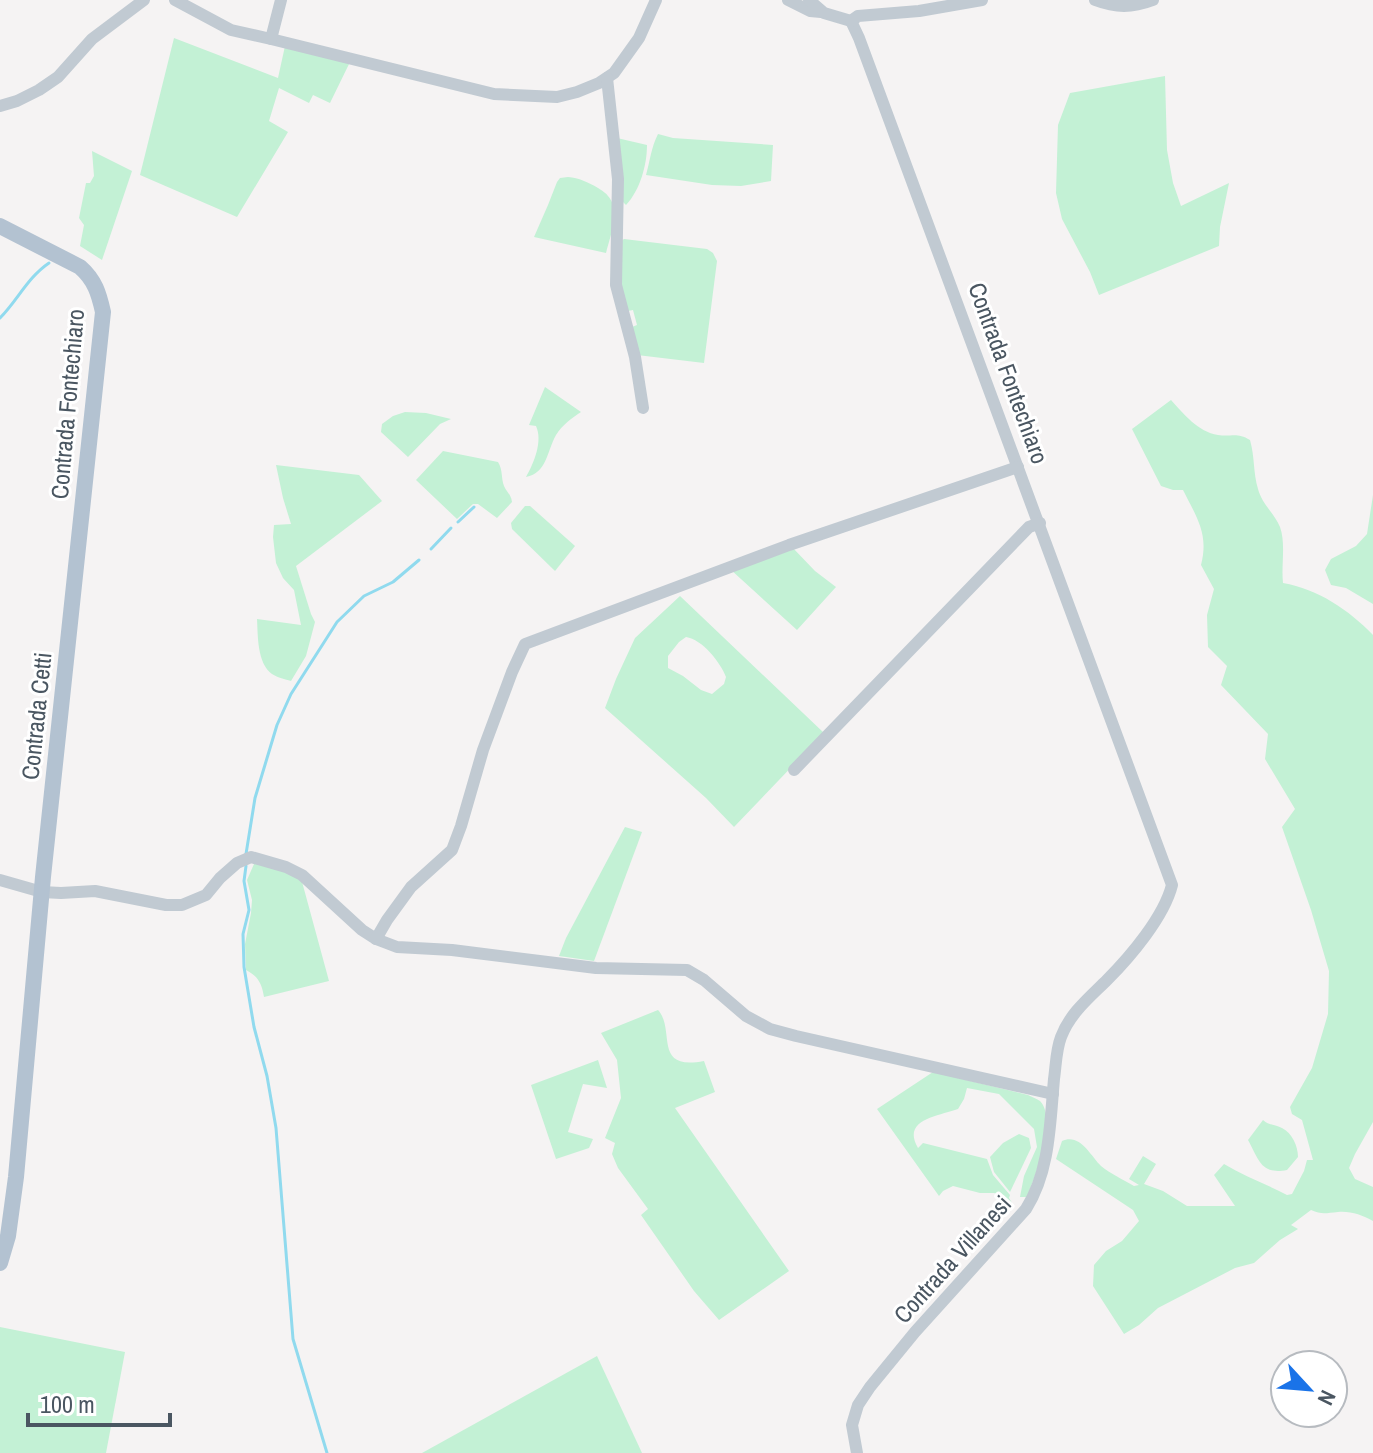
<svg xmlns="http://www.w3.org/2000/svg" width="1373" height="1453" font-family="'Archivo Narrow',sans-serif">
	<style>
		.green { fill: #c3f1d5; fill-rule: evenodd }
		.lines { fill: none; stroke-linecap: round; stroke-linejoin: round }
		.stream { stroke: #90daee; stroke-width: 3 }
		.minor { stroke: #c1cad2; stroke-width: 12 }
		.major { stroke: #b3c2d1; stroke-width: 16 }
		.labels { text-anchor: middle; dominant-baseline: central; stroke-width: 6; stroke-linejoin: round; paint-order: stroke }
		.street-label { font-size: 24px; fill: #4a5661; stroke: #fff }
	</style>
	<rect width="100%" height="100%" fill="#f5f3f3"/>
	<!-- green -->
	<g class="green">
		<polygon points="174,38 278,78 285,46 350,62 330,103 313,95 309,103 279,88 269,121 288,132 237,217 140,175"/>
		<polygon points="1165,76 1167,150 1173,183 1181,206 1229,183 1220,227 1219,246 1099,295 1090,272 1062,219 1056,193 1058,125 1070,93"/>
		<path d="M658,134L673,138L773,145L771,181L741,186L712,185L646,175C650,161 651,148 658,134Z"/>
		<path d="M617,138L647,145C647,165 640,190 626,205L621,200Z"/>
		<polygon points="92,151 132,171 102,260 80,246 84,225 79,218 86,183 90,183 94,176"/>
		<path d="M568,177C579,178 588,182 598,188C625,203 612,229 606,253L534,237L548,205L557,182L560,178Z"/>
		<polygon points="624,239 707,249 713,253 717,261 704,363 637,355 632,327 637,325 633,310 628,311 621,287 620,242"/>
		<path d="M545,387L581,412C572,418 562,425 556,435C547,451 547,473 526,477C534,463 543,441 536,426L529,425Z"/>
		<path d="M1171,400C1184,414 1198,432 1218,435C1232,437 1237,432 1250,440C1255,458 1253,472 1258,489C1262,504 1274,513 1280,527C1286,544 1281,565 1283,583C1318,589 1349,610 1373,635V1122L1355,1154L1349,1168L1355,1179L1373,1187V1221C1362,1215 1351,1211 1338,1212C1326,1213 1322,1215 1311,1210L1291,1225L1298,1229L1280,1240L1254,1263L1235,1268L1158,1308L1139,1325L1124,1334L1093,1286L1094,1265L1106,1251L1122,1241L1139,1221L1133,1210L1056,1159L1062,1141C1080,1133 1090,1155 1101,1166C1111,1174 1124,1180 1134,1186L1139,1185L1129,1179L1143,1156L1156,1164L1144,1184L1163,1191L1187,1206H1235L1214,1175L1224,1164C1244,1176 1266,1184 1287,1195L1292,1194L1304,1171L1307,1160H1313L1302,1120L1292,1114L1290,1107L1312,1068L1328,1014L1329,971L1311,910L1282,827L1295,809L1265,759L1268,734L1221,685L1227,666L1208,647L1207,615L1214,589L1201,565C1209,534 1197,518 1183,490H1173L1161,486L1132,429Z"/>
		<polygon points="405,412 426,413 451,419 440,424 408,457 381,432 382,424 393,416"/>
		<path d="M443,451L498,462C503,470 501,478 504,486C507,493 511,494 512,502L497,518L478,504H473L457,519L416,480Z"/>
		<path d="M276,465L359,475L382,501L296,566L311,614L315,622L306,656L291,681C285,679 278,678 272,674C257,663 258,636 257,619L301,625L294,590L283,578L276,563L273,537L274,525L291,524L283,498Z"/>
		<polygon points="1373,495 1373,604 1346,588 1331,585 1325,570 1331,559 1356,546 1367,534"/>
		<polygon points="525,506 530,506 575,546 555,571 512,529 511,523"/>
		<polygon points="792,547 815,571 836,587 797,630 730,569"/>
		<path d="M680,596L824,733L734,827L706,798L605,708L616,679L635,638ZM686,637C702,639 721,663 726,677L724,684L712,694L701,690L683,676L668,668V656L679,642Z"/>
		<polygon points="625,827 642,832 594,961 559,956 566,938"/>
		<path d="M262,861L301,878L329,981L264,997C262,984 258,976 246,970L245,944L251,913L252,900L247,880L254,864Z"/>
		<path d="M658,1010C676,1030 652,1071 704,1061L715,1092L675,1108L789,1271L719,1320L694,1291L641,1215L648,1209L618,1168L612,1154L615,1143L605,1138L621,1098L617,1060L601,1033Z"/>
		<polygon points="598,1060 607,1088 583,1084 568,1132 593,1139 589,1148 556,1159 531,1085"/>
		<path d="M933,1072L1028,1095C1032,1097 1037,1099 1040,1101C1058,1120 1035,1176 1027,1197H1020L1024,1176L1037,1147L1034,1129L999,1094L967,1088L964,1099L958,1109C939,1116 901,1119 918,1148L923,1143L987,1159L993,1175L1010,1195L1009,1198L1012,1203L1011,1208L1008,1210L1004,1208L1000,1195L994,1193H980L953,1186L943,1191L939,1196L877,1109Z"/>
		<path d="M1263,1120C1270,1126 1274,1124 1282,1128C1292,1133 1298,1146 1298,1157L1287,1170C1261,1175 1259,1160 1248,1140Z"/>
		<polygon points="1019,1134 1029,1138 1031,1148 1010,1192 994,1172 990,1157 1003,1143"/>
		<polygon points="0,1327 125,1352 106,1453 0,1453"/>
		<polygon points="597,1356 642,1453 422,1453"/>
	</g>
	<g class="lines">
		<!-- stream -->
		<g class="stream">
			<path d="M0,318C17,301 28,277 49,263"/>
			<polyline points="458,522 474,507"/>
			<polyline points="431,549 451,528"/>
			<polyline points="246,854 255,798 277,725 291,694 337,622 364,596 393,582 419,560"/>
			<polyline points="246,866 244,881 249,910 243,934 244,967 254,1027 267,1076 276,1128 293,1339 327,1453"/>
		</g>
		<!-- minor -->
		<g class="minor">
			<polyline points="175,0 231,30 271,39 494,94 557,97 577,92 599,83 614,73 639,38 656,0"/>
			<polyline points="788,0 810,11 821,12"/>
			<path d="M809,0L824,13L851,21L859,38L1172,885C1164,917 1130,957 1107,980C1090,997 1070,1013 1061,1037C1056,1050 1056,1065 1054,1079C1050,1123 1050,1171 1026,1209L915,1332L870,1387L858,1405L852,1425L857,1453"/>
			<path d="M1095,0C1116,8 1132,8 1153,0"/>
			<polyline points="851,21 858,16 919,11 982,0"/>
			<polyline points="271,39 281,0"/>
			<polyline points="607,78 618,179 616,285 635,357 643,408"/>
			<polyline points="0,106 17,101 39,90 58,77 92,39 144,0"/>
			<polyline points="794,770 1029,527 1040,523"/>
			<polyline points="0,880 42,892 61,893 95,891 166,905 182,905 206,895 220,878 237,863 251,857 286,867 302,875 362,930 376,939 397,947 452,950 596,968 687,970 704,980 746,1016 770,1029 796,1036 1053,1094"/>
			<polyline points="376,939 387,920 411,887 452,850 461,826 483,750 512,672 525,644 789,545 1018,467"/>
		</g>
		<!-- major -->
		<path class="major" d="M0,226L80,267C95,280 99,294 103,312L43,877L16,1177L8,1236L0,1263"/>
	</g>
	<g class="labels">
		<!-- street labels -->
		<g class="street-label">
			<text transform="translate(1009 373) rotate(70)">Contrada Fontechiaro</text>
			<text transform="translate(67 404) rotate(-85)">Contrada Fontechiaro</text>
			<text transform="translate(36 716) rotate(-84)">Contrada Cetti</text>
			<text transform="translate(952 1259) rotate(-48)">Contrada Villanesi</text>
		</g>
	</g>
	<!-- north arrow -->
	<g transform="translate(1309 1389) rotate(116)"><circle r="38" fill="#ffffff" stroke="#b7bbc0" stroke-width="2"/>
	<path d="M0-6L14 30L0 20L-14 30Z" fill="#1a73e8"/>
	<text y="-12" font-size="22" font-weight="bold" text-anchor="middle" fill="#4a5661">N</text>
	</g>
	<!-- scale -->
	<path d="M28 1413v12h142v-12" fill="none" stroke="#4a5661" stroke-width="4"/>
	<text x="40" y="1413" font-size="24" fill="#4a5661" stroke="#ffffff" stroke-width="6" paint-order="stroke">100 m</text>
</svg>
